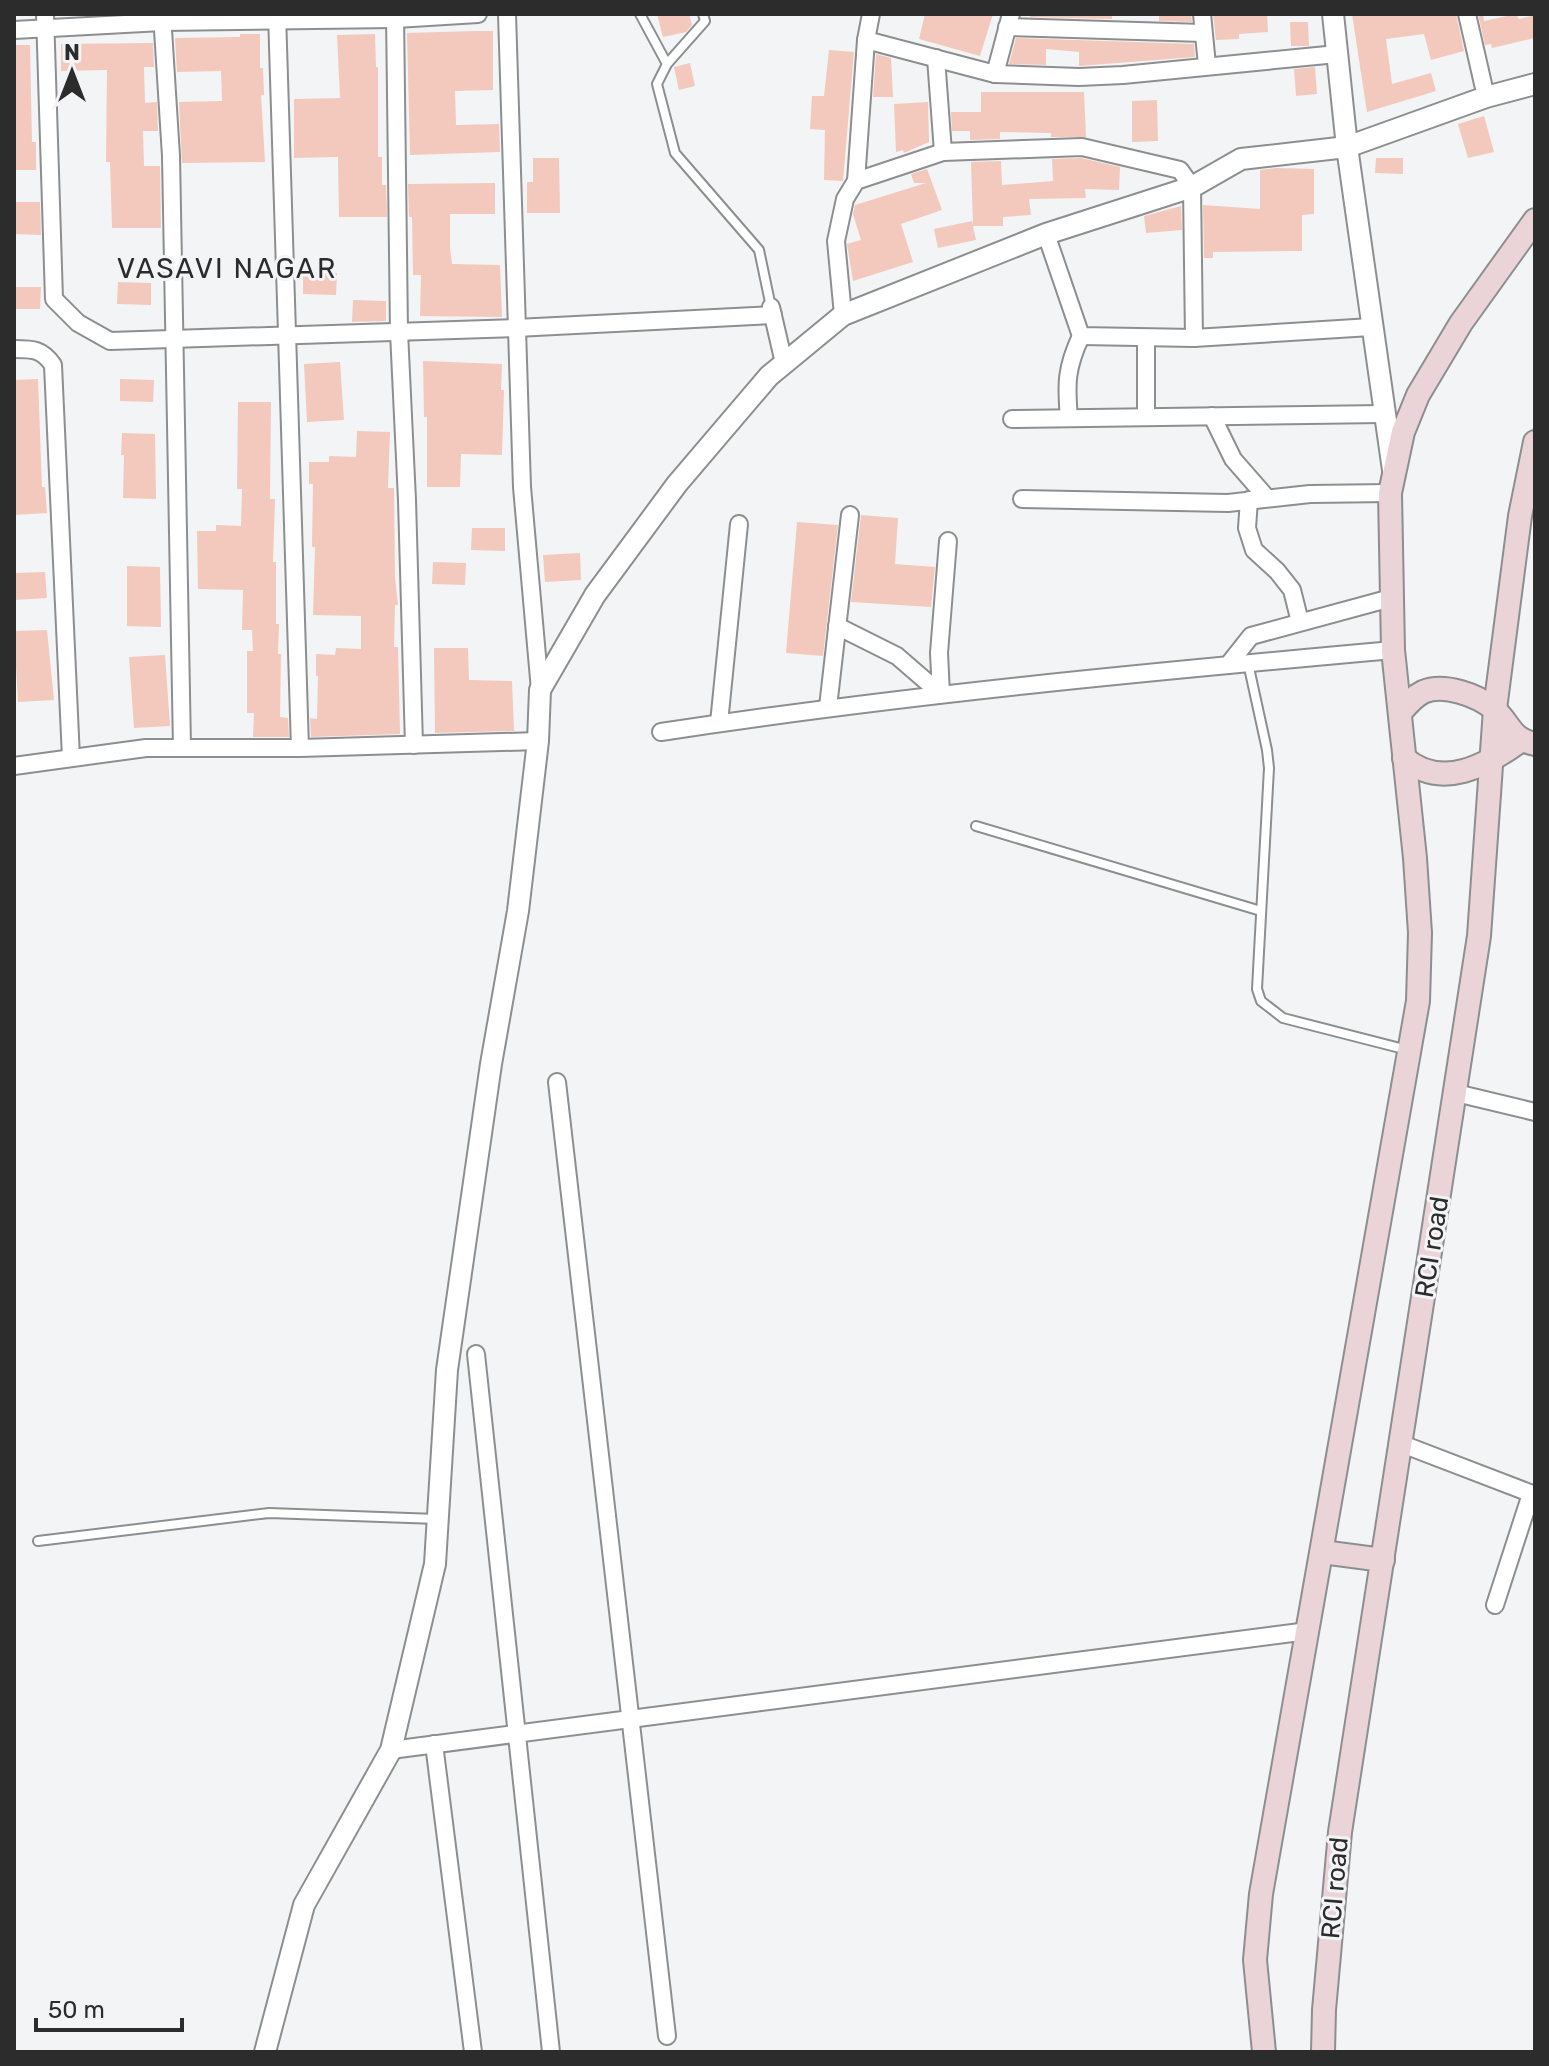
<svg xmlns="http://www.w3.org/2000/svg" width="1549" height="2066" font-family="Rubik,sans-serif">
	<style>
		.building { fill: #f2c9bc }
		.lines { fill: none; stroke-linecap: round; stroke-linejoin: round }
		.service-casing { stroke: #8c8e8f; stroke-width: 12 }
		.minor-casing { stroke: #8c8e8f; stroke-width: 20 }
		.tertiary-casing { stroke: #8c8e8f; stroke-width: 24 }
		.secondary-casing { stroke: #8c8e8f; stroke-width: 26 }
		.service { stroke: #fff; stroke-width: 8 }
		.minor { stroke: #fff; stroke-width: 16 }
		.tertiary { stroke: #fff; stroke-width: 20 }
		.secondary { stroke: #ead4d7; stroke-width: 22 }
		.labels { text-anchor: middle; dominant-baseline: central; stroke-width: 6; stroke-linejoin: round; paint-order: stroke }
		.street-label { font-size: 26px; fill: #2c2c2d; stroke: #f3f4f6 }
		.neighbourhood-label { font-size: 28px; letter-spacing: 2px; fill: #2c2c2d; stroke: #f3f4f6 }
	</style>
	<rect width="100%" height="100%" fill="#f3f4f6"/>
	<!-- building -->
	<g class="building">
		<polygon points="657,14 689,14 692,25 686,32 663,37"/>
		<polygon points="925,14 993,14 980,56 919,39"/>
		<polygon points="1030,14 1112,14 1112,19 1030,17"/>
		<polygon points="1159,14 1191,14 1192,22 1159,21"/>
		<polygon points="1213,14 1267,14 1268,32 1239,34 1239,39 1216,40"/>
		<polygon points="1352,14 1456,14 1464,51 1431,60 1424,34 1386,39 1392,84 1431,73 1436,91 1367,112"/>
		<polygon points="1478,14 1483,14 1484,21 1516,14 1519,19 1535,15 1535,38 1492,48 1491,44 1485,45"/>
		<polygon points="1290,22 1308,22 1309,46 1291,46"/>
		<polygon points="475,31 493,31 493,90 455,91 456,125 499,124 500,152 410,155 407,33"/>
		<polygon points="240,34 260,34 260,68 263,68 264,95 261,95 265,162 182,163 179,102 222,101 221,71 177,72 175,38 240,37"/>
		<polygon points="375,34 376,67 378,67 378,157 382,157 382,185 386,185 387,217 339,217 338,157 294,158 294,99 340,98 337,35"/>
		<polygon points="1016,38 1194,44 1195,57 1079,66 1079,52 1046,49 1046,65 1009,64"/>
		<polygon points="153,43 154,67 144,67 145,103 157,102 158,131 143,131 144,166 160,166 161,228 112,228 110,162 106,162 107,70 61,71 61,44"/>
		<polygon points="14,45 30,45 32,142 36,142 36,170 14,170"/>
		<polygon points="829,50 854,52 843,181 824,180 825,130 810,129 812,96 824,96"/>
		<polygon points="876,54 891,58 893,97 873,97"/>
		<polygon points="690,63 695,86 679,90 674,67"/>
		<polygon points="1315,67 1317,94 1296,96 1294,69"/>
		<polygon points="981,92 1084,92 1086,137 1051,137 1051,133 1000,132 1000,139 970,140 970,131 952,131 951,112 981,112"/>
		<polygon points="1157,100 1158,141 1132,142 1132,101"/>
		<polygon points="928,102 929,142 904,153 903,150 896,152 894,104"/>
		<polygon points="1484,116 1494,152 1468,158 1458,124"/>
		<polygon points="533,158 559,158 560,213 527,213 527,182 533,182"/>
		<polygon points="1081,158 1120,167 1119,190 1085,189 1086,198 1029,199 1031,215 1003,217 1003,226 973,226 971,162 1001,161 1002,185 1053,181 1052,159"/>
		<polygon points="1376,158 1403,158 1403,174 1375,173"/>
		<polygon points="1276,168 1314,169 1314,214 1302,215 1302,251 1213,252 1213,258 1204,258 1203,205 1260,209 1260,170"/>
		<polygon points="927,169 942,210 901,224 913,262 853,281 847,244 861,240 853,214 855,205 926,183 914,183 911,174"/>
		<polygon points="495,183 495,214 450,214 450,247 452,264 500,265 502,317 420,316 421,275 413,275 412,217 409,217 408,184"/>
		<polygon points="14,202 40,202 41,235 14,234"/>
		<polygon points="1181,206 1182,230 1146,233 1144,216"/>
		<polygon points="972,221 976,240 938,248 934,229"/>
		<polygon points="303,272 337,273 336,295 303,294"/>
		<polygon points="118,282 151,283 151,305 117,304"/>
		<polygon points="14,287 41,287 40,309 14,309"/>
		<polygon points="353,300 386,301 386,321 352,322"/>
		<polygon points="423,361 502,364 501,390 504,390 502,455 461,454 460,487 427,487 427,417 424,417"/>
		<polygon points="340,362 344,420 307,422 304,364"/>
		<polygon points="38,379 42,487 45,487 47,513 14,515 14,380"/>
		<polygon points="120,379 154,380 153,402 120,401"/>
		<polygon points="238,402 271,402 270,499 275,499 273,562 276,562 276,624 279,624 278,654 281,654 280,717 288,718 289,737 253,737 254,713 247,713 247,651 253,651 252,630 242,630 243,590 198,589 197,531 216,531 216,525 241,526 242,489 237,489"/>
		<polygon points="357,431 390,432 388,488 394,488 395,578 398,605 395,605 394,647 398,647 400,734 311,737 310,718 317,719 318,676 316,676 316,654 335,655 336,648 361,649 361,616 313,615 315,547 312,547 313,484 309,484 309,462 329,462 329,456 356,457"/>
		<polygon points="122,433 155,434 156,499 123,498 124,455 121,455"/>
		<polygon points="861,515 898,518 895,564 935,567 931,607 851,602"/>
		<polygon points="797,522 838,525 823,656 786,653"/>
		<polygon points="472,528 505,528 505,551 471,550"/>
		<polygon points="580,553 581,580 545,582 543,555"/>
		<polygon points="433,562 466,563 465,585 432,584"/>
		<polygon points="127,566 160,567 161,627 127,626"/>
		<polygon points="45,572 47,598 14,600 14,573"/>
		<polygon points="47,630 54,700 18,702 14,631"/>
		<polygon points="434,648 468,648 469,680 512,681 514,731 435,733"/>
		<polygon points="165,655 170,726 134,728 129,657"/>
	</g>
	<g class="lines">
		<defs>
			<g id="service">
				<polyline points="640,14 667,64"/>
				<polyline points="703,14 705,21 667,64 657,84 675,153 759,250 771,307"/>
				<polyline points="1248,663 1267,750 1269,768 1257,989 1261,1001 1283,1018 1408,1050"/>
				<polyline points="976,826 1261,911"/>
				<polyline points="38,1541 269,1513 437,1519"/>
			</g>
			<g id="minor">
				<polyline points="45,14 54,299 78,323 110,341 516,328 773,315"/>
				<polyline points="162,14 171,156 182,747"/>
				<polyline points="277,14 300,748"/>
				<polyline points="395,14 399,332 407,500 414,745"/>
				<polyline points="507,14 522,487 540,690"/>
				<polyline points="1202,14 1207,65"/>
				<polyline points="1467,14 1486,97"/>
				<polyline points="1007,27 1203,33"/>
				<polyline points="14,30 162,22 396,19 478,14"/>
				<polyline points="866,40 995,74 1079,77 1123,75 1337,54"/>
				<polyline points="936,58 943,152"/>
				<polyline points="995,74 1011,14"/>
				<polyline points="856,181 866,40 871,14"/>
				<polyline points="1046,234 1081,336 1194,338 1371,327"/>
				<polyline points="771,307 784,363"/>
				<polyline points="843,315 836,241 845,199 856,181 943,152 1082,147 1180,170 1192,187 1194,338"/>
				<polyline points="1146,338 1146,417"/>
				<path d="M14,349C33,349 42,349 53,365L71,758"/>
				<polyline points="1212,416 1233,459 1267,498"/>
				<path d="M1069,418C1066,384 1066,368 1081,336"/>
				<polyline points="1012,419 1383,414"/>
				<polyline points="1022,499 1228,503 1310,494 1390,493"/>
				<polyline points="1249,500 1247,528 1254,550 1277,571 1292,590 1300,622"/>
				<polyline points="837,626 897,656 941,694"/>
				<polyline points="1228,665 1251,636 1391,598"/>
				<polyline points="941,694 939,653 948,541"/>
				<polyline points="828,707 850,515"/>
				<polyline points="719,723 739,524"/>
				<path d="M661,732C904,695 1148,672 1393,650"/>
				<polyline points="14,766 146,748 300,748 538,741"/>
				<polyline points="557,1082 667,2036"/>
				<polyline points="1456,1093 1535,1112"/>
				<polyline points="476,1354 551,2052"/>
				<polyline points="1402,1444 1535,1495"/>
				<polyline points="1495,1605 1531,1494"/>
				<polyline points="434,1744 473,2052"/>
				<polyline points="391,1750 1308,1631"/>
			</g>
			<g id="tertiary">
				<polyline points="1333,14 1347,147 1393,470"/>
				<polyline points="265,2052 304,1905 391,1750 435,1564 447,1370 491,1064 518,911 538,741 540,690 595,595 677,484 769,376 843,315 1046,234 1192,187 1241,159 1347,147 1486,97 1535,84"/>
			</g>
			<g id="secondary">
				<path d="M1400,713C1407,705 1413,697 1423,692C1444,683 1477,695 1494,709C1511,724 1510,739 1535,744"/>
				<path d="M1404,758C1442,791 1487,765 1520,741"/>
				<polyline points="1322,1552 1383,1560"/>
				<polyline points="1264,2052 1255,1960 1261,1894 1418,1001 1420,933 1415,858 1393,650 1390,493 1403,432 1418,395 1461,323 1535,220"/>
				<polyline points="1323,2052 1324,2010 1340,1832 1479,936 1495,709 1520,516 1535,442"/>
			</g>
		</defs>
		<!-- service casing -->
		<use href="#service" class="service-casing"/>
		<!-- minor casing -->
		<use href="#minor" class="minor-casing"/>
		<!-- tertiary casing -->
		<use href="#tertiary" class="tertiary-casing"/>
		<!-- secondary casing -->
		<use href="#secondary" class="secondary-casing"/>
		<!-- service -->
		<use href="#service" class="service"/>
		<!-- minor -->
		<use href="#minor" class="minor"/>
		<!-- tertiary -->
		<use href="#tertiary" class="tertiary"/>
		<!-- secondary -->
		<use href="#secondary" class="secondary"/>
	</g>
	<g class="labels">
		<!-- street labels -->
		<g class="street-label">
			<text transform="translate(1432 1247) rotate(-81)">RCI road</text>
			<text transform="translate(1335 1888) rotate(-85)">RCI road</text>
		</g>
		<!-- neighbourhood labels -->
		<g class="neighbourhood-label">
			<text x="227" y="268">VASAVI NAGAR</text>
		</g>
	</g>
	<!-- border -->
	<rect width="1549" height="2066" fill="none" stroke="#2c2c2d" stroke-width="32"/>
	<!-- north arrow -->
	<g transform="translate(72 72)" stroke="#f3f4f6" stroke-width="6" paint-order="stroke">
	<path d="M0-6L14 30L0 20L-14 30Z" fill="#2c2c2d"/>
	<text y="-12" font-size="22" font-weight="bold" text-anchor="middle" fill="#2c2c2d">N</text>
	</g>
	<!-- scale -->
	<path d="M36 2018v12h146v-12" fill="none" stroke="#2c2c2d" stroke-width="4"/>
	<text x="48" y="2018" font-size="24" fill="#2c2c2d" stroke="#f3f4f6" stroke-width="6" paint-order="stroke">50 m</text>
</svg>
